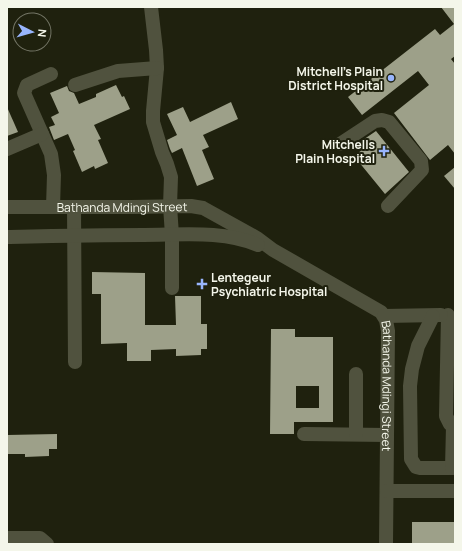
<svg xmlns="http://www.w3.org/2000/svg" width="462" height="551" font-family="Manrope,sans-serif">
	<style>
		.building { fill: #9da089; fill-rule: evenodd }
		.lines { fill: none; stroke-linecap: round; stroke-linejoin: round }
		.minor { stroke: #50523e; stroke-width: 14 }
		.poi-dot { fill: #98b5fd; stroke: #1f210e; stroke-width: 1.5 }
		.labels { text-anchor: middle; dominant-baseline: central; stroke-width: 4; stroke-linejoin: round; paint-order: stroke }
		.poi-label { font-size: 12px; font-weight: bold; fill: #f4f6ea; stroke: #1f210e; text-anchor: end }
		.street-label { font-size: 12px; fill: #f4f6ea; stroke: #1f210e }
	</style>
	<rect width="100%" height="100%" fill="#1f210e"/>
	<!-- building -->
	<g class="building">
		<polygon points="441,7 455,7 455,56 451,59 455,64 455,154 448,145 430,160 394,113 429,85 418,71 362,115 348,97 435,29 440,35 454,24"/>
		<polygon points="116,85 122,97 124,96 130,109 94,125 101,139 98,140 108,163 95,169 94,166 82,172 73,151 75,150 68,134 54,140 49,127 55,125 51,117 59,113 50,93 67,86 69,91 74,93 79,104 96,97 96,94"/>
		<polygon points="231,102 238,119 203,135 209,147 202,150 214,179 197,186 182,148 172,153 170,149 167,140 177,135 167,114 183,107 190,122"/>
		<polygon points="7,107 18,132 7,136"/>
		<polygon points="376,131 409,172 385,194 354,156 362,150 357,144"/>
		<polygon points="455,167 455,189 444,176"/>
		<polygon points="92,272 145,273 145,325 176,325 175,296 201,296 201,324 207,324 207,349 201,349 201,355 176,356 176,349 151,350 151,361 127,361 127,343 101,344 101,294 92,294"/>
		<path d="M271,329H295V337H333V422H294V434H270ZM296,386H319V408H296Z"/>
		<polygon points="57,434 57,449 49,449 49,456 25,457 25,454 7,454 7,435"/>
		<rect x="412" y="522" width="43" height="22"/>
	</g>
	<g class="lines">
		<!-- minor -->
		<g class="minor">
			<polyline points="151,7 156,50 157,68 153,111 153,122 162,152 167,164 171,177 170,206 172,235 172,288"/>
			<polyline points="51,74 27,85 24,93 51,154 54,175 53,207"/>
			<polyline points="75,85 118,71 157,68"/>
			<polyline points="340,144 375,121 382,120 389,122 421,161 422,170 388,206"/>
			<polyline points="7,149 42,134"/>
			<path id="s1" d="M7,207H131L191,206L203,208L257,238L273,250L381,312L386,320L388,331L386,544"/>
			<polyline points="74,207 75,362"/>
			<path d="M7,237C53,236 98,235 144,235C181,235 223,230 258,245"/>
			<polyline points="448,315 446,416 450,424 455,426"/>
			<polyline points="384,316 441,315"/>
			<polyline points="433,316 418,346 412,369 410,386 411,459 416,467 420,468 455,468"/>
			<polyline points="304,434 387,435"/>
			<polyline points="356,434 356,374"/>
			<polyline points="452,468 453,426"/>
			<polyline points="387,491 455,491"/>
			<polyline points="7,538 40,538 47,544"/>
		</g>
	</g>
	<!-- markers -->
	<g class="poi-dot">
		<circle cx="391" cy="78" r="4"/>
		<path d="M382 145h4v4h4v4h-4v4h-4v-4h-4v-4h4z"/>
		<path d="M200 278h4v4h4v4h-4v4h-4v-4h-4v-4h4z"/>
	</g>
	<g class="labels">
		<!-- poi labels -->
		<g class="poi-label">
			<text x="383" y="71">Mitchell's Plain<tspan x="383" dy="14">District Hospital</tspan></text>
			<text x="375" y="144">Mitchells<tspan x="375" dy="14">Plain Hospital</tspan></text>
			<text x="211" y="277" text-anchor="start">Lentegeur<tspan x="211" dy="14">Psychiatric Hospital</tspan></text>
		</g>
		<!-- street labels -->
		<g class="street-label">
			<text stroke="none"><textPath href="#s1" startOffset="115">Bathanda Mdingi Street</textPath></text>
			<text stroke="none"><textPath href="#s1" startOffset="478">Bathanda Mdingi Street</textPath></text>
		</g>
	</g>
	<!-- border -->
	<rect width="462" height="551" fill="none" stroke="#f4f6ea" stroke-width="16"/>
	<!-- north arrow -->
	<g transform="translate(32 32) rotate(96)"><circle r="19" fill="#1f210e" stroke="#747666"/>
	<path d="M0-3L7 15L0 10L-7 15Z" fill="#98b5fd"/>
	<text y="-6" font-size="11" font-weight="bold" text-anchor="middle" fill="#f4f6ea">N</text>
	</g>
</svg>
